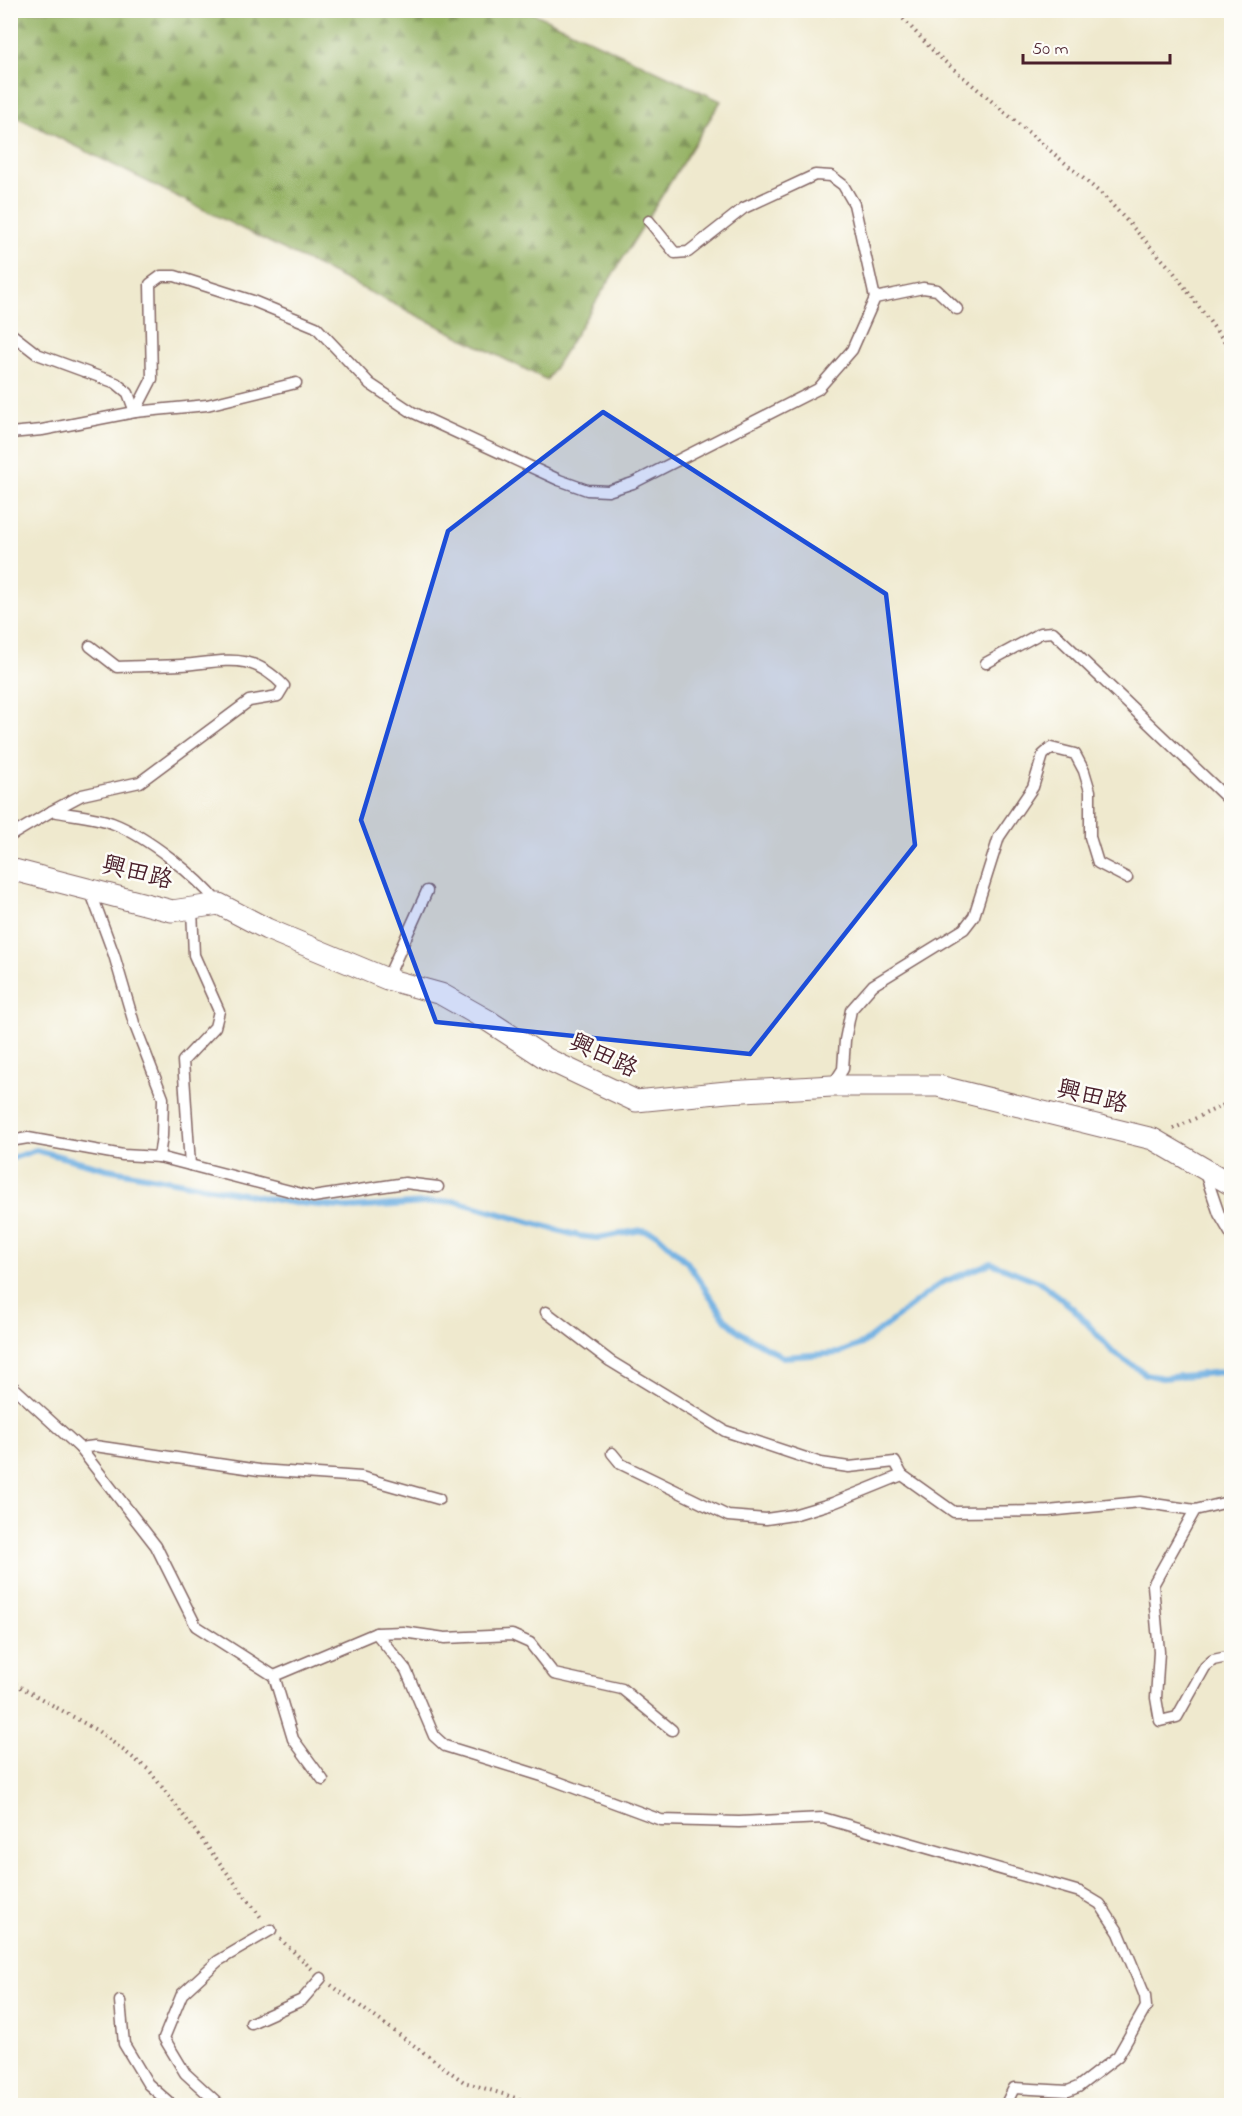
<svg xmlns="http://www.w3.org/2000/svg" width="1242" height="2116" font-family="'Indie Flower','LXGW WenKai TC',sans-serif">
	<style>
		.forest { fill: url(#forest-firs); stroke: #706948; stroke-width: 1.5 }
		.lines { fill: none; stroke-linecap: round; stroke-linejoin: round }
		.stream { stroke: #6daee1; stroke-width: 6 }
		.lane-casing { stroke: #846664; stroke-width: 13 }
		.street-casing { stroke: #846664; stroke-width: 23 }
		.path { stroke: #846664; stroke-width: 4; stroke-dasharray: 1.5 4.5; stroke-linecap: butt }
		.lane { stroke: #fff; stroke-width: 10 }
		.street { stroke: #fff; stroke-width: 21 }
		.marked { fill: #1d4ed8; fill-opacity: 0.2; stroke: #1d4ed8; stroke-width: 4.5; stroke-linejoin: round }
		.labels { text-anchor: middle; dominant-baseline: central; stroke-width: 5; stroke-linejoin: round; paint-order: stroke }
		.street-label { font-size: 24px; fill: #4a1f2b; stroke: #fdfcf7 }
	</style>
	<defs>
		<pattern id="forest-firs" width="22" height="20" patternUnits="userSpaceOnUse" patternTransform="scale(1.5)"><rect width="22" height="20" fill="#96b366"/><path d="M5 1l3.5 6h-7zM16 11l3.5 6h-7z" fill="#7c9154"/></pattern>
	</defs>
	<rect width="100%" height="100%" fill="#fdfcf7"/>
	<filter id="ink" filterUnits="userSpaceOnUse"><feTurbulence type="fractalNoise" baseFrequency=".0167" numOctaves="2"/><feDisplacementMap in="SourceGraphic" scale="12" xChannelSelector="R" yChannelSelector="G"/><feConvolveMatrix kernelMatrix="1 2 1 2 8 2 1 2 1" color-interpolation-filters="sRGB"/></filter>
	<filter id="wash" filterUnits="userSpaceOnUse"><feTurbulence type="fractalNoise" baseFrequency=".008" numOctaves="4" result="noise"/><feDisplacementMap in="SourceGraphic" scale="24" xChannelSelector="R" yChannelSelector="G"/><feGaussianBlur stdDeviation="1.35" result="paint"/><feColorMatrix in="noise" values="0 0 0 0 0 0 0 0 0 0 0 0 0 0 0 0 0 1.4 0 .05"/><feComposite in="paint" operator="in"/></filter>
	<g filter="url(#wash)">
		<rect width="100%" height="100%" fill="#efe9ce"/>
		<!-- forest -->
		<polygon class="forest" points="10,11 529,11 721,101 547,380 11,114"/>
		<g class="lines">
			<!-- stream -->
			<polyline class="stream" points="10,1159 36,1150 107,1169 288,1202 349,1208 455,1201 579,1236 597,1238 642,1230 657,1234 687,1262 726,1320 741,1333 783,1357 839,1353 862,1344 941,1283 991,1263 1040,1282 1074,1309 1114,1353 1146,1374 1162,1378 1232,1371"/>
		</g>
	</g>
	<g filter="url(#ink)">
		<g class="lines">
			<defs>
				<g id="lane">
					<polyline points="649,221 675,253 688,252 744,208 815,175 831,176 843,185 854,204 875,298"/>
					<polyline points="10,333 37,354 116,383 128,393 135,412 207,405 296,383"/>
					<polyline points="10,433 42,430 135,412 152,379 150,284 161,276 175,276 253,301 316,327 370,384 412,412 559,480 587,490 608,491 633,483 818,389 852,350 875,298 923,288 937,290 957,309"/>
					<path d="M90,646L117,667C138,666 160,666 181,665C225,662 250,650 284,686L278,696L249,701L140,782L82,795L52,811C71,815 94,816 112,823C146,836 196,875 219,904"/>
					<polyline points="986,663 1041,633 1053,632 1232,803"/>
					<polyline points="10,836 52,811"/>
					<polyline points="387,979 427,891"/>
					<polyline points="832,1086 843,1069 845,1040 851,1010 873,985 964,929 974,916 999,837 1033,787 1043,755 1051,748 1075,754 1084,771 1090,791 1090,837 1098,863 1127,878"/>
					<polyline points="10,1141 28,1138 123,1155 159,1157 162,1136 163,1098 134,1023 114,955 90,890"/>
					<polyline points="159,1157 313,1197 405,1183 438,1187"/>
					<polyline points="190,1165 183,1061 215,1027 219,1011 194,955 192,909"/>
					<polyline points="1205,1173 1219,1214 1232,1236"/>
					<polyline points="546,1312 610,1361 725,1431 821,1463 849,1467 895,1462 902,1475"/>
					<polyline points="10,1384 80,1448"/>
					<polyline points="612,1453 621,1464 728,1516 766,1519 793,1515 833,1503 902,1475 954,1512 1048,1511 1140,1502 1195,1510"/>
					<polyline points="1232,1501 1195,1510 1153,1585 1159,1652 1156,1698 1160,1721 1177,1717 1205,1667 1213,1660 1232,1656"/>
					<polyline points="274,1676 196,1626 156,1546 80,1448 95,1446 259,1470 361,1477 439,1499"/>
					<polyline points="672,1730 622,1689 554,1674 530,1643 512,1635 445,1638 403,1632 376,1633 406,1670 434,1736 445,1746 542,1776 661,1820 739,1822 823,1818 1080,1892 1100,1904 1119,1933 1145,1996 1146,2007 1118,2056 1078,2087 1068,2091 1014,2088 1005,2106"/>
					<polyline points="323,1780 293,1739 274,1676 376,1633"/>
					<polyline points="120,2001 124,2044 148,2084 173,2106"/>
					<polyline points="251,2023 302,2000 321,1978"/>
					<polyline points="221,2106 185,2073 164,2038 182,1994 218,1961 271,1930"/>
				</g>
				<polyline id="street" points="10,869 172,911 219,904 267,929 387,979 441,994 487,1020 547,1059 636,1101 727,1092 832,1086 938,1086 1153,1139 1232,1185"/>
			</defs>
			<!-- lane casing -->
			<use href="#lane" class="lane-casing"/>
			<!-- street casing -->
			<use href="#street" class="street-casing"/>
			<!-- path -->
			<g class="path">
				<polyline points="895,10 937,55 1104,196 1172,270 1232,352"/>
				<polyline points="1173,1129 1232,1101"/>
				<polyline points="10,1681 98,1731 149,1770 263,1920"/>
				<polyline points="280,1939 312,1969"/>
				<polyline points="331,1985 464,2082 542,2106"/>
			</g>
			<!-- lane -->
			<use href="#lane" class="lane"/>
			<!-- street -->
			<use href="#street" class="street"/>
		</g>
	</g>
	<!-- marked area -->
	<path class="marked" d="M603,412L886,594L915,845L750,1054L436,1022L361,820L448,531Z"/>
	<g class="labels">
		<!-- street labels -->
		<g class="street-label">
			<text transform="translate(137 874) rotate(14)">興田路</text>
			<text transform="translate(603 1057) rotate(25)">興田路</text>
			<text transform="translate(1092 1098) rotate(14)">興田路</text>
		</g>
	</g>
	<!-- margin -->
	<rect width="1242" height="2116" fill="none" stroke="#fdfcf7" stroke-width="36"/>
	<!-- scale -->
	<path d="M1023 54v9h147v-9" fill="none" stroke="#4a1f2b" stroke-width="3"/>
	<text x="1032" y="54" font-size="18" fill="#4a1f2b" stroke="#fdfcf7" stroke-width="4.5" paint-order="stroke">50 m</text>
</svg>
